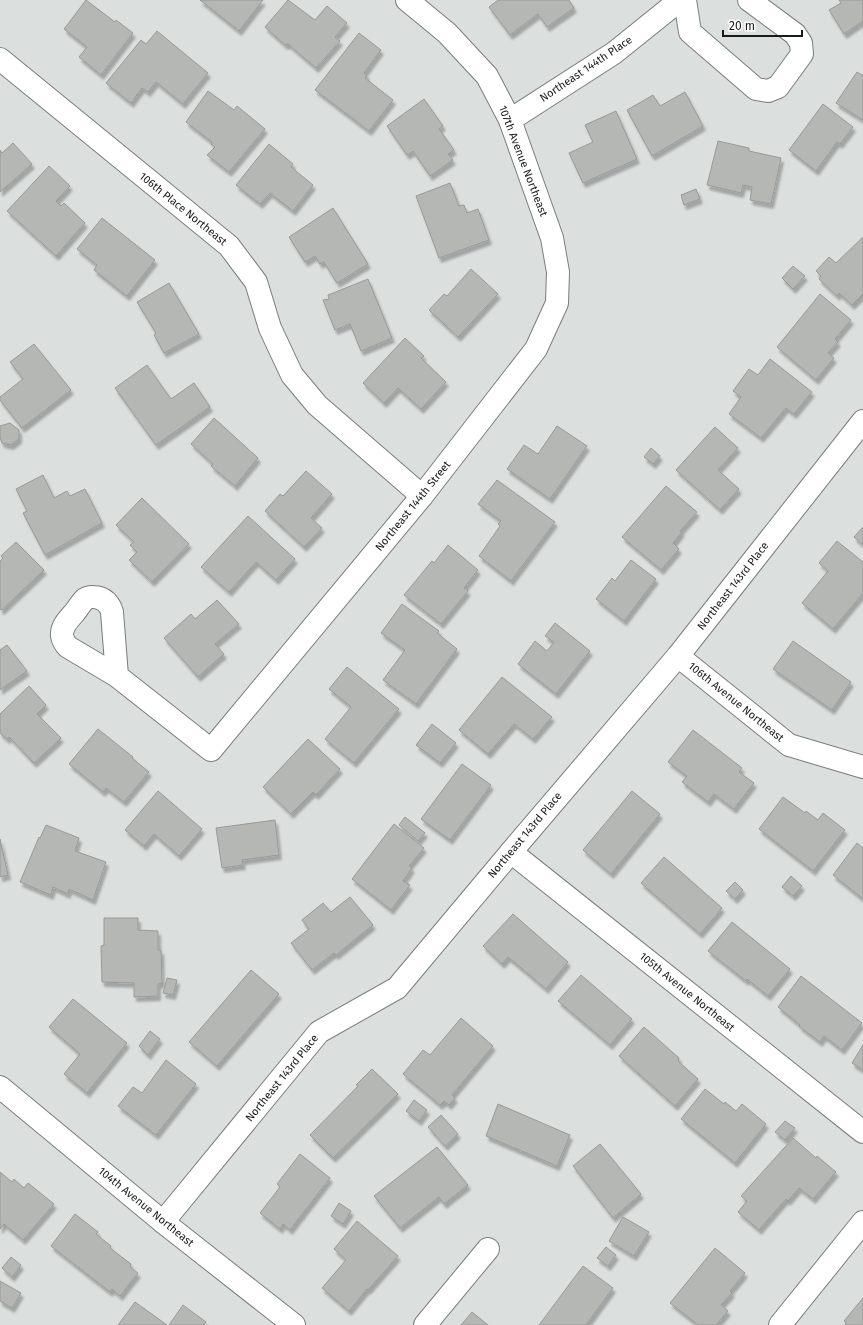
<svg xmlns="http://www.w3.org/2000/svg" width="863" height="1325" font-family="'Fira Sans',sans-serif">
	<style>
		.building { fill: #b4b7b4; stroke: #979a98; filter: url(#shadow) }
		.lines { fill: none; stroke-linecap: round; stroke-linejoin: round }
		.street-casing { stroke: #797d7c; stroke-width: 24 }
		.street { stroke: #fff; stroke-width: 22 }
		.labels { text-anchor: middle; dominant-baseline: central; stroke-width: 3; stroke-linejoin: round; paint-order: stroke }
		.street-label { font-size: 11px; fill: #181a19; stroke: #fff }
	</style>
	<defs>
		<filter id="shadow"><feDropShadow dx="2.5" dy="4.5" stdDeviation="1" flood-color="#0004"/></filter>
	</defs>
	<rect width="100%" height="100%" fill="#dbe0df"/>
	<!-- building -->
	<g class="building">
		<polygon points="86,0 115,22 116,20 133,33 101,75 79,57 87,47 64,29"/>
		<polygon points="200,0 263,0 239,31"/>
		<polygon points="288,0 315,20 327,6 347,23 335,37 340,41 316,68 288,44 285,45 265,27"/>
		<polygon points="498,0 569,0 574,8 547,27 538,14 510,35 489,7"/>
		<polygon points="839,0 863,0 863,21 844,34 829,10 841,3"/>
		<polygon points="157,31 208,73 183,104 156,82 148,92 142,88 131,103 106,83 141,40 146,44"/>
		<polygon points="359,33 381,50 364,73 367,75 365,78 393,100 369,131 315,90"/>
		<polygon points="857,72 862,75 863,74 863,120 836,103"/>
		<polygon points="208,91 234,110 237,106 265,129 229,172 207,155 215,147 211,144 212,142 186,122"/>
		<polygon points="685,92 703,126 652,156 627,110 653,95 660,106"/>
		<polygon points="424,99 443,126 439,129 454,150 448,154 453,160 430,176 413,151 407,155 387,126"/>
		<polygon points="823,104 853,127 840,144 837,142 816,171 789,150"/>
		<polygon points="616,111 637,159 583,183 569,153 593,142 585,125"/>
		<polygon points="718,141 749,148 749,151 781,158 771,204 750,200 752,187 743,185 741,193 707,185"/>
		<polygon points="13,143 32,164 0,192 0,150 2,153"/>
		<polygon points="269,144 293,164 291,167 313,185 293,211 270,193 260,204 236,185"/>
		<polygon points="49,166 70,186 56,201 61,206 64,203 85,223 56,256 7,211"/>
		<polygon points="450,183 459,206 464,205 467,213 478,209 489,240 439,258 416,196"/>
		<polygon points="696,189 700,199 684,205 681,195"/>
		<polygon points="333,208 368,264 337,283 324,262 320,264 315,256 305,262 289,237"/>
		<polygon points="102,218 155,260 127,296 94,270 97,265 77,249"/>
		<polygon points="863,237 863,294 852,305 839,293 837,296 819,279 821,276 816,271 829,257 836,263"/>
		<polygon points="793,266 805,276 793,289 782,278"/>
		<polygon points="471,269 498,294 458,337 429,310 444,294 447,296"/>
		<polygon points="368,279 392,338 361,351 350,324 335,330 323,300 329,299 328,295"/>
		<polygon points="169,283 199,334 164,353 154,335 156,333 137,302"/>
		<polygon points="820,294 851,320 835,339 838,342 828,353 834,358 816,380 777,347"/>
		<polygon points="405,338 424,356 421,358 446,382 421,409 398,388 384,403 363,383"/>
		<polygon points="34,344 71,390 22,428 0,400 0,397 23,379 10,362"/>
		<polygon points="770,359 812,392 794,414 786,408 761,438 729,414 741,397 733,391 749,369 758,375"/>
		<polygon points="147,365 171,399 194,383 210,407 156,445 115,388"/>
		<polygon points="214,418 258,458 235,486 211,466 213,464 191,444"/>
		<polygon points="10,423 19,430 19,439 11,445 2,443 0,438 0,426"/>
		<polygon points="557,426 587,446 550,499 507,469 524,445 538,454"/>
		<polygon points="715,427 738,448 718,470 739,489 720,510 676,470"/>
		<polygon points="651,448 660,456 653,464 644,457"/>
		<polygon points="306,471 332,494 311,518 322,528 304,547 265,511 280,494 283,496"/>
		<polygon points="43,475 54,498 67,491 70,496 85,489 102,523 45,555 23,513 27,511 16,489"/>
		<polygon points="497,480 555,522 511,581 479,556 500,526 498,524 501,521 478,504"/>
		<polygon points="666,486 697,512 680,531 682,532 673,543 679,549 661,570 622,537"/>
		<polygon points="142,498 189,544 152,582 129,560 137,552 130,545 134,542 116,525"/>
		<polygon points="248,516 295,559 276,580 256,562 229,592 201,567"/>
		<polygon points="863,527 863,545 854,537"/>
		<polygon points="837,541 863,562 863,593 833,629 802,603 828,571 819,563"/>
		<polygon points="16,542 44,570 2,610 0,609 0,561 3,558 1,556"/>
		<polygon points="448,545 478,570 464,588 468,591 441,624 404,595 432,561 434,563"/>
		<polygon points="631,560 656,579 624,621 596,599 612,578 615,581"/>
		<polygon points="217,600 239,624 215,644 224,654 198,677 164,638 191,614 195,619"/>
		<polygon points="402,604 439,631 437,633 457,649 416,704 383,680 405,650 381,633"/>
		<polygon points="555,623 590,651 556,694 518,664 535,641 547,651 554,642 545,636"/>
		<polygon points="793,641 851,682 832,710 773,669"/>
		<polygon points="7,645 27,671 0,690 0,650"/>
		<polygon points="347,667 399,709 354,763 325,739 351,707 329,689"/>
		<polygon points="502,677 552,717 533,739 514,724 488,754 459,730"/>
		<polygon points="29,686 46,705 37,714 61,738 34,763 9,737 7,739 0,733 0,714"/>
		<polygon points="432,724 456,743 440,763 416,745"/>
		<polygon points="98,729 133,757 132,758 149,772 124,802 106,788 103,792 69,764"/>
		<polygon points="693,730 742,768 739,772 754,783 734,809 714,794 708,802 682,782 687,776 668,762"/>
		<polygon points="308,739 340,769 316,795 313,792 291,814 263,787"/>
		<polygon points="462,764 491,785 450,840 421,819"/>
		<polygon points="158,791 202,829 179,856 154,834 144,846 125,830"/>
		<polygon points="632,791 660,814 611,874 583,850"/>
		<polygon points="783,797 805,813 806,811 818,820 823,813 845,830 813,871 759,829"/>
		<polygon points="405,817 425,833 418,841 399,825"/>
		<polygon points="275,820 279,855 242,860 243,865 222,868 216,828"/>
		<polygon points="394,824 424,848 409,866 412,868 403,881 410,885 391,910 352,879"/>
		<polygon points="46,825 79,838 75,851 106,862 93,900 69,889 68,894 53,887 51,895 20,882 39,837 40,838"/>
		<polygon points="0,839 8,875 0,877"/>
		<polygon points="857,843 863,848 863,899 833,875"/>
		<polygon points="664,857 722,908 700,934 641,883"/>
		<polygon points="791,876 802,886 793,896 782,887"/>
		<polygon points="735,882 743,890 735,899 726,891"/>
		<polygon points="350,897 373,925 336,955 334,953 312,970 291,943 309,929 302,920 323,903 331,912"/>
		<polygon points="513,914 568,962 546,989 508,957 502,964 483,946"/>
		<polygon points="104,918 138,918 138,930 158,931 158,950 161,950 162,983 158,984 158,996 134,997 134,983 102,982 101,946 104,945"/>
		<polygon points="732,922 790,969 768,996 747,979 746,981 708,951"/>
		<polygon points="251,970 279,994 217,1066 189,1042"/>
		<polygon points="581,975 632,1019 610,1045 558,1001"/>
		<polygon points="801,976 862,1023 842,1050 824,1036 820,1042 799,1026 800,1025 778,1007"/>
		<polygon points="167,978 177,980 173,995 163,993"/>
		<polygon points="73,999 127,1043 87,1093 64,1074 80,1054 49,1027"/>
		<polygon points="461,1018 493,1046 452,1095 455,1098 449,1105 444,1101 440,1105 403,1074 423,1050 430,1055"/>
		<polygon points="644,1027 679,1058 678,1061 698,1079 675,1106 619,1056"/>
		<polygon points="150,1031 160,1039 148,1055 139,1046"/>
		<polygon points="863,1045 863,1070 852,1063"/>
		<polygon points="166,1060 196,1084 156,1135 118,1106 133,1087 142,1093"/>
		<polygon points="372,1069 398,1094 333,1158 310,1135 358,1086 356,1085"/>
		<polygon points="705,1089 724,1104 725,1102 736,1111 742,1104 766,1124 735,1163 681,1119"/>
		<polygon points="414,1100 427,1110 419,1121 406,1111"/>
		<polygon points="498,1104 570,1135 557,1166 486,1136"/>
		<polygon points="441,1115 458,1134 445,1146 428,1127"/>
		<polygon points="785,1121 795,1128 785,1140 775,1132"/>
		<polygon points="793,1138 816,1158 817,1156 836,1172 813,1199 799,1188 788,1201 786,1199 759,1230 738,1212 747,1201 741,1196"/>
		<polygon points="600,1144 641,1194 613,1218 573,1166"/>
		<polygon points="437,1147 468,1185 444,1204 439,1197 400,1228 374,1196"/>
		<polygon points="300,1154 330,1178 290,1230 283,1224 280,1229 260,1213 280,1187 277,1184"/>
		<polygon points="0,1172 12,1182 14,1179 24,1188 28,1183 54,1204 23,1240 4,1224 0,1229"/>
		<polygon points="339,1203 351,1211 343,1224 331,1216"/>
		<polygon points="75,1214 98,1232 96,1234 111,1246 110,1248 131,1264 130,1267 138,1273 120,1296 112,1289 110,1292 51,1246"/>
		<polygon points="623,1217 649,1232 634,1256 609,1241"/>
		<polygon points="357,1221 398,1256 368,1290 367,1289 349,1311 322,1288 346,1260 334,1249"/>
		<polygon points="606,1247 616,1255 608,1266 597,1258"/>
		<polygon points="715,1248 745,1273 730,1291 732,1293 721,1305 728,1311 716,1325 698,1325 670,1303"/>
		<polygon points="11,1257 21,1265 12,1277 2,1268"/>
		<polygon points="583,1266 613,1288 586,1325 539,1325"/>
		<polygon points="0,1281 21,1293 12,1308 0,1301"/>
		<polygon points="863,1298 863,1325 845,1325 846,1323 844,1321"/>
		<polygon points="135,1302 167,1325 118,1325"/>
		<polygon points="183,1305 206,1322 203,1325 169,1325"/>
		<polygon points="472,1312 488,1325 461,1325"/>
	</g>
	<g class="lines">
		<defs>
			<g id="street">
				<polyline points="685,0 690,32 756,89 768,91 778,87 802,54 801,43 795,34 749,0"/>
				<polyline points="0,59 229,246 256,282 270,328 292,375 317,405 422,496"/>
				<polyline points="510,120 614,53 680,0"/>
				<polyline points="678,656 789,745 863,767"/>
				<path d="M117,676L68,647C65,644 63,641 62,636C61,626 69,619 75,612C78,608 81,603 85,599C91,595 103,597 108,604C110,606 111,609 112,612L117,676L211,750L422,496L536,349L557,303L558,272L552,238L510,120L487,76L447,33L407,0"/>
				<polyline points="511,852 863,1132"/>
				<polyline points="0,1087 163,1222 294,1325"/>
				<polyline points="163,1222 319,1032 397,988 511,852 678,656 863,421"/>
				<polyline points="425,1325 488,1249"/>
				<polyline points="780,1325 863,1222"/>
			</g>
		</defs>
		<!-- street casing -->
		<use href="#street" class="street-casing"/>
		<!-- street -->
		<use href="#street" class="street"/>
	</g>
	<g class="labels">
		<!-- street labels -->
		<g class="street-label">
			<text transform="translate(586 69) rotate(-34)">Northeast 144th Place</text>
			<text transform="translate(523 161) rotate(69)">107th Avenue Northeast</text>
			<text transform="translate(183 209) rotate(39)">106th Place Northeast</text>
			<text transform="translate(413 506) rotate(-51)">Northeast 144th Street</text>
			<text transform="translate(733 586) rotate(-52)">Northeast 143rd Place</text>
			<text transform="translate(736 702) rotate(39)">106th Avenue Northeast</text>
			<text transform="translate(525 835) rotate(-50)">Northeast 143rd Place</text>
			<text transform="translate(687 992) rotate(39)">105th Avenue Northeast</text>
			<text transform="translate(282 1078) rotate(-51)">Northeast 143rd Place</text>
			<text transform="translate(146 1207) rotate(39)">104th Avenue Northeast</text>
		</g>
	</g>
	<!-- scale -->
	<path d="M723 30v6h79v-6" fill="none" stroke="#181a19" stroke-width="2"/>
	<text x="729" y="30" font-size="12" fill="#181a19" stroke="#ffffff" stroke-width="3" paint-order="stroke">20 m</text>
</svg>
